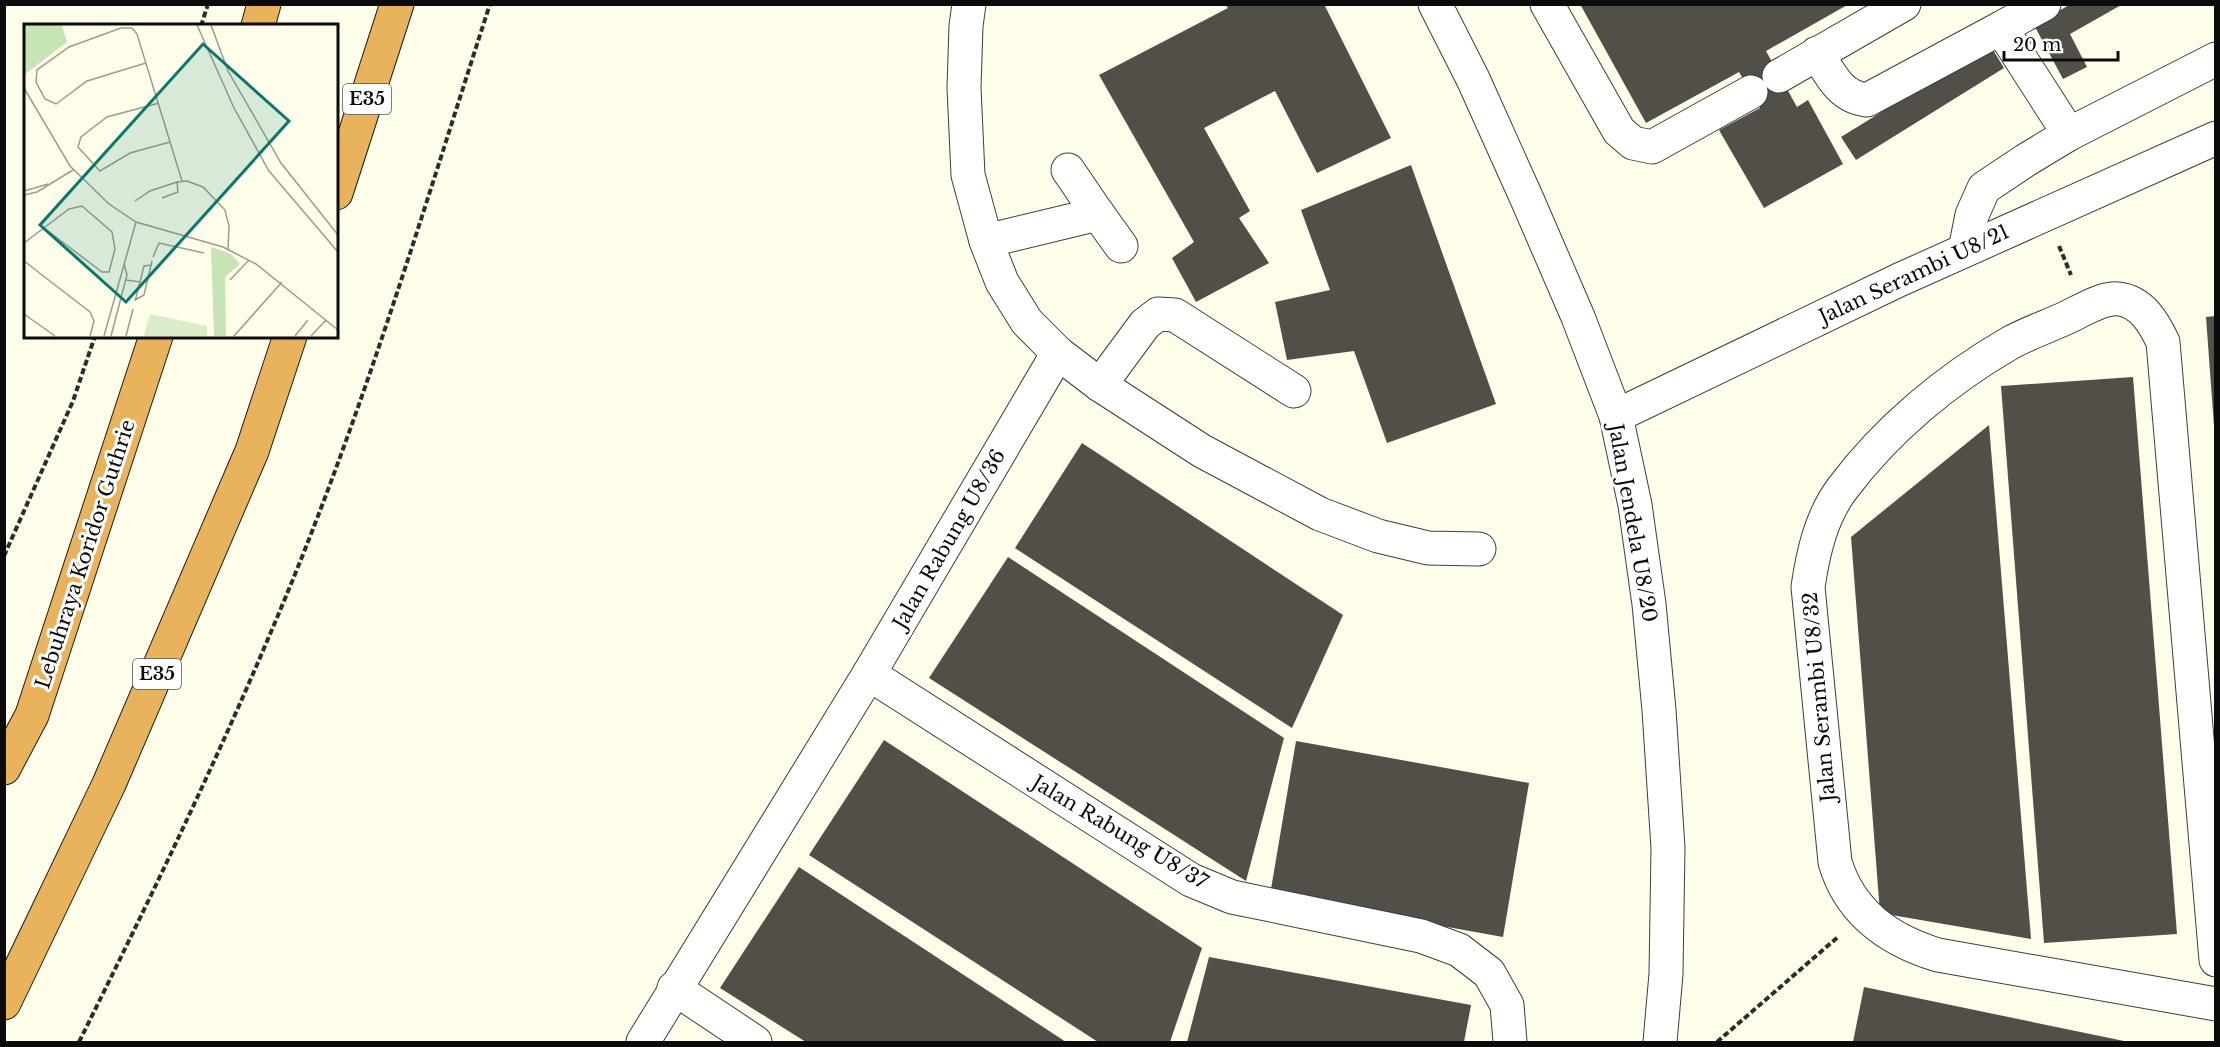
<svg xmlns="http://www.w3.org/2000/svg" width="2220" height="1047" font-family="'Libre Baskerville',serif">
	<style>
		.building { fill: #524e48 }
		.lines { fill: none; stroke-linecap: round; stroke-linejoin: round }
		.minor-casing { stroke: #3e3e3e; stroke-width: 35 }
		.highway-casing { stroke: #1c1c1c; stroke-width: 35 }
		.path { stroke: #2d2d2d; stroke-width: 4; stroke-dasharray: 6 3; stroke-linecap: butt }
		.minor { stroke: #fff; stroke-width: 33 }
		.highway { stroke: #e9b35d; stroke-width: 33 }
		.labels { text-anchor: middle; dominant-baseline: central; stroke-width: 6; stroke-linejoin: round; paint-order: stroke }
		.shield { fill: #fff; stroke: #545454; stroke-width: 1.5 }
		.shield-label { font-size: 18px; font-weight: bold; fill: #0b0b0b }
		.street-label { font-size: 20px; fill: #0b0b0b; stroke: #fff }
		.inset-road { fill: none; stroke: #9c9c91; stroke-width: 1.5 }
		.view { fill: #0f766e; fill-opacity: 0.15; stroke: #0f766e; stroke-width: 3 }
		.inset-edge { fill: none; stroke: #0b0b0b; stroke-width: 3 }
	</style>
	<rect width="100%" height="100%" fill="#fdfdea"/>
	<!-- building -->
	<g class="building">
		<polygon points="1225,4 1324,4 1391,138 1317,173 1275,91 1204,128 1250,211 1239,218 1269,263 1196,302 1172,258 1194,242 1099,75 1228,8"/>
		<polygon points="1580,4 1849,4 1766,51 1797,107 1808,100 1843,164 1764,208 1719,130 1760,108 1739,72 1646,123"/>
		<polygon points="2071,4 2123,4 2070,34 2087,67 2063,79 2034,25"/>
		<polygon points="1990,45 2004,68 1856,160 1841,137"/>
		<polygon points="1411,165 1496,404 1387,443 1354,351 1287,360 1275,302 1330,290 1301,210"/>
		<polygon points="2216,316 2216,426 2214,426 2206,317"/>
		<polygon points="2133,377 2177,934 2044,943 2001,386"/>
		<polygon points="1989,425 2031,939 1880,913 1851,537"/>
		<polygon points="1082,443 1343,615 1292,728 1015,548"/>
		<polygon points="1008,557 1284,738 1246,881 929,678"/>
		<polygon points="884,740 1202,948 1170,1042 1098,1042 809,855"/>
		<polygon points="1296,741 1529,783 1503,937 1270,895"/>
		<polygon points="799,867 1066,1042 806,1042 720,988"/>
		<polygon points="1209,957 1471,1005 1464,1042 1187,1042"/>
		<polygon points="1864,987 2124,1041 2124,1042 1853,1042"/>
	</g>
	<g class="lines">
		<defs>
			<g id="minor">
				<polyline points="969,4 966,26 964,88 968,175 986,241 1002,282 1027,322 1058,353 1100,385 1202,451 1320,514 1378,536 1428,548 1479,549"/>
				<polyline points="1435,4 1473,79 1527,199 1578,317 1616,416 1635,505 1649,604 1659,710 1668,848 1666,974 1660,1042"/>
				<polyline points="1547,4 1619,131 1633,143 1652,147 1751,92"/>
				<polyline points="2001,28 2044,4"/>
				<path d="M1817,53C1830,74 1840,97 1867,100L2001,28L2069,134"/>
				<polyline points="1779,76 1904,4"/>
				<polyline points="1068,170 1098,214"/>
				<polyline points="986,241 1098,214 1121,246"/>
				<polyline points="1965,250 1972,215 1984,188 2026,160 2069,134 2216,59"/>
				<polyline points="1100,385 1145,324 1158,314 1175,315 1294,391"/>
				<polyline points="1616,416 1899,280 2216,138"/>
				<polyline points="869,674 1191,880 1232,897 1421,936 1459,950 1489,973 1507,1005 1510,1042"/>
				<path d="M2216,960L2163,342C2154,323 2142,302 2119,299C2103,297 2083,310 2068,317C2049,326 2028,333 2010,343C1946,380 1886,430 1842,489C1821,517 1813,553 1808,587L1835,862C1850,913 1889,940 1938,955L2216,1004"/>
				<polyline points="674,988 755,1042"/>
				<polyline points="643,1042 869,674 1058,353"/>
			</g>
			<g id="highway">
				<polyline points="258,26 264,4"/>
				<polyline points="336,193 397,4"/>
				<polyline points="4,768 32,715 156,336"/>
				<polyline points="4,1003 109,784 252,451 290,336"/>
			</g>
		</defs>
		<!-- minor casing -->
		<use href="#minor" class="minor-casing"/>
		<!-- highway casing -->
		<use href="#highway" class="highway-casing"/>
		<!-- path -->
		<g class="path">
			<polyline points="201,26 208,4"/>
			<polyline points="2059,246 2071,275"/>
			<polyline points="4,556 73,401 95,336"/>
			<path d="M79,1042C148,903 216,763 276,620C361,420 423,211 490,4"/>
			<polyline points="1717,1042 1839,936"/>
		</g>
		<!-- minor -->
		<use href="#minor" class="minor"/>
		<!-- highway -->
		<use href="#highway" class="highway"/>
	</g>
	<g class="labels">
		<!-- shield labels -->
		<g class="shield">
			<rect x="343" y="84" width="48" height="30" rx="4.5"/>
			<rect x="133" y="659" width="48" height="30" rx="4.5"/>
		</g>
		<g class="shield-label">
			<text x="367" y="99">E35</text>
			<text x="157" y="674">E35</text>
		</g>
		<!-- street labels -->
		<g class="street-label">
			<text transform="translate(1914 274) rotate(-25)">Jalan Serambi U8/21</text>
			<text transform="translate(1633 523) rotate(80)">Jalan Jendela U8/20</text>
			<text transform="translate(949 539) rotate(-60)">Jalan Rabung U8/36</text>
			<text transform="translate(85 554) rotate(-72)">Lebuhraya Koridor Guthrie</text>
			<text transform="translate(1819 697) rotate(-95)">Jalan Serambi U8/32</text>
			<text transform="translate(1120 832) rotate(31)">Jalan Rabung U8/37</text>
		</g>
	</g>
	<!-- overview -->
	<g transform="translate(24 24)">
		<rect width="314" height="314" fill="#fdfdea"/>
		<path d="M0,1H38L43,18L0,51ZM187,223L207,230L216,240L201,253L202,312H190Z" fill="#c7e4b7"/>
		<path d="M126,290L183,302V312H120Z" fill="#daecc8"/>
		<path class="inset-road" d="M173,1L210,84L245,147L314,228M187,1L204,47L257,139L314,211M122,39L63,57L32,80L21,75L12,58L13,46L45,23L97,4H108L113,10L158,157M0,64L46,142L85,180L112,198L199,223L232,240L314,306M135,79L83,93L57,113L54,123L76,147L106,129L146,118M0,167L24,160M0,171L13,168L49,146M138,174L154,168L153,158M111,177L126,167L153,158L163,157L179,163L201,186L205,202L204,226M0,219L45,185L58,182L88,208L91,225L85,248H78L20,204M129,233L135,219L180,229M0,237L66,288L70,297L66,312M102,256L116,258L120,242L127,241M206,256L225,236M111,276L120,271L128,237M111,277L116,258M0,290L31,312M80,312L112,198M87,312L103,251L100,239M102,312L109,285M210,312L258,258M271,312L284,296M287,312L302,296"/>
		<path class="view" d="M179,20L265,97L102,278L16,201Z"/>
		<rect width="314" height="314" class="inset-edge"/>
	</g>
	<!-- border -->
	<rect width="2220" height="1047" fill="none" stroke="#0b0b0b" stroke-width="12"/>
	<!-- scale -->
	<path d="M2004 51v9h114v-9" fill="none" stroke="#0b0b0b" stroke-width="3"/>
	<text x="2013" y="51" font-size="18" fill="#0b0b0b" stroke="#ffffff" stroke-width="4.5" paint-order="stroke">20 m</text>
</svg>
